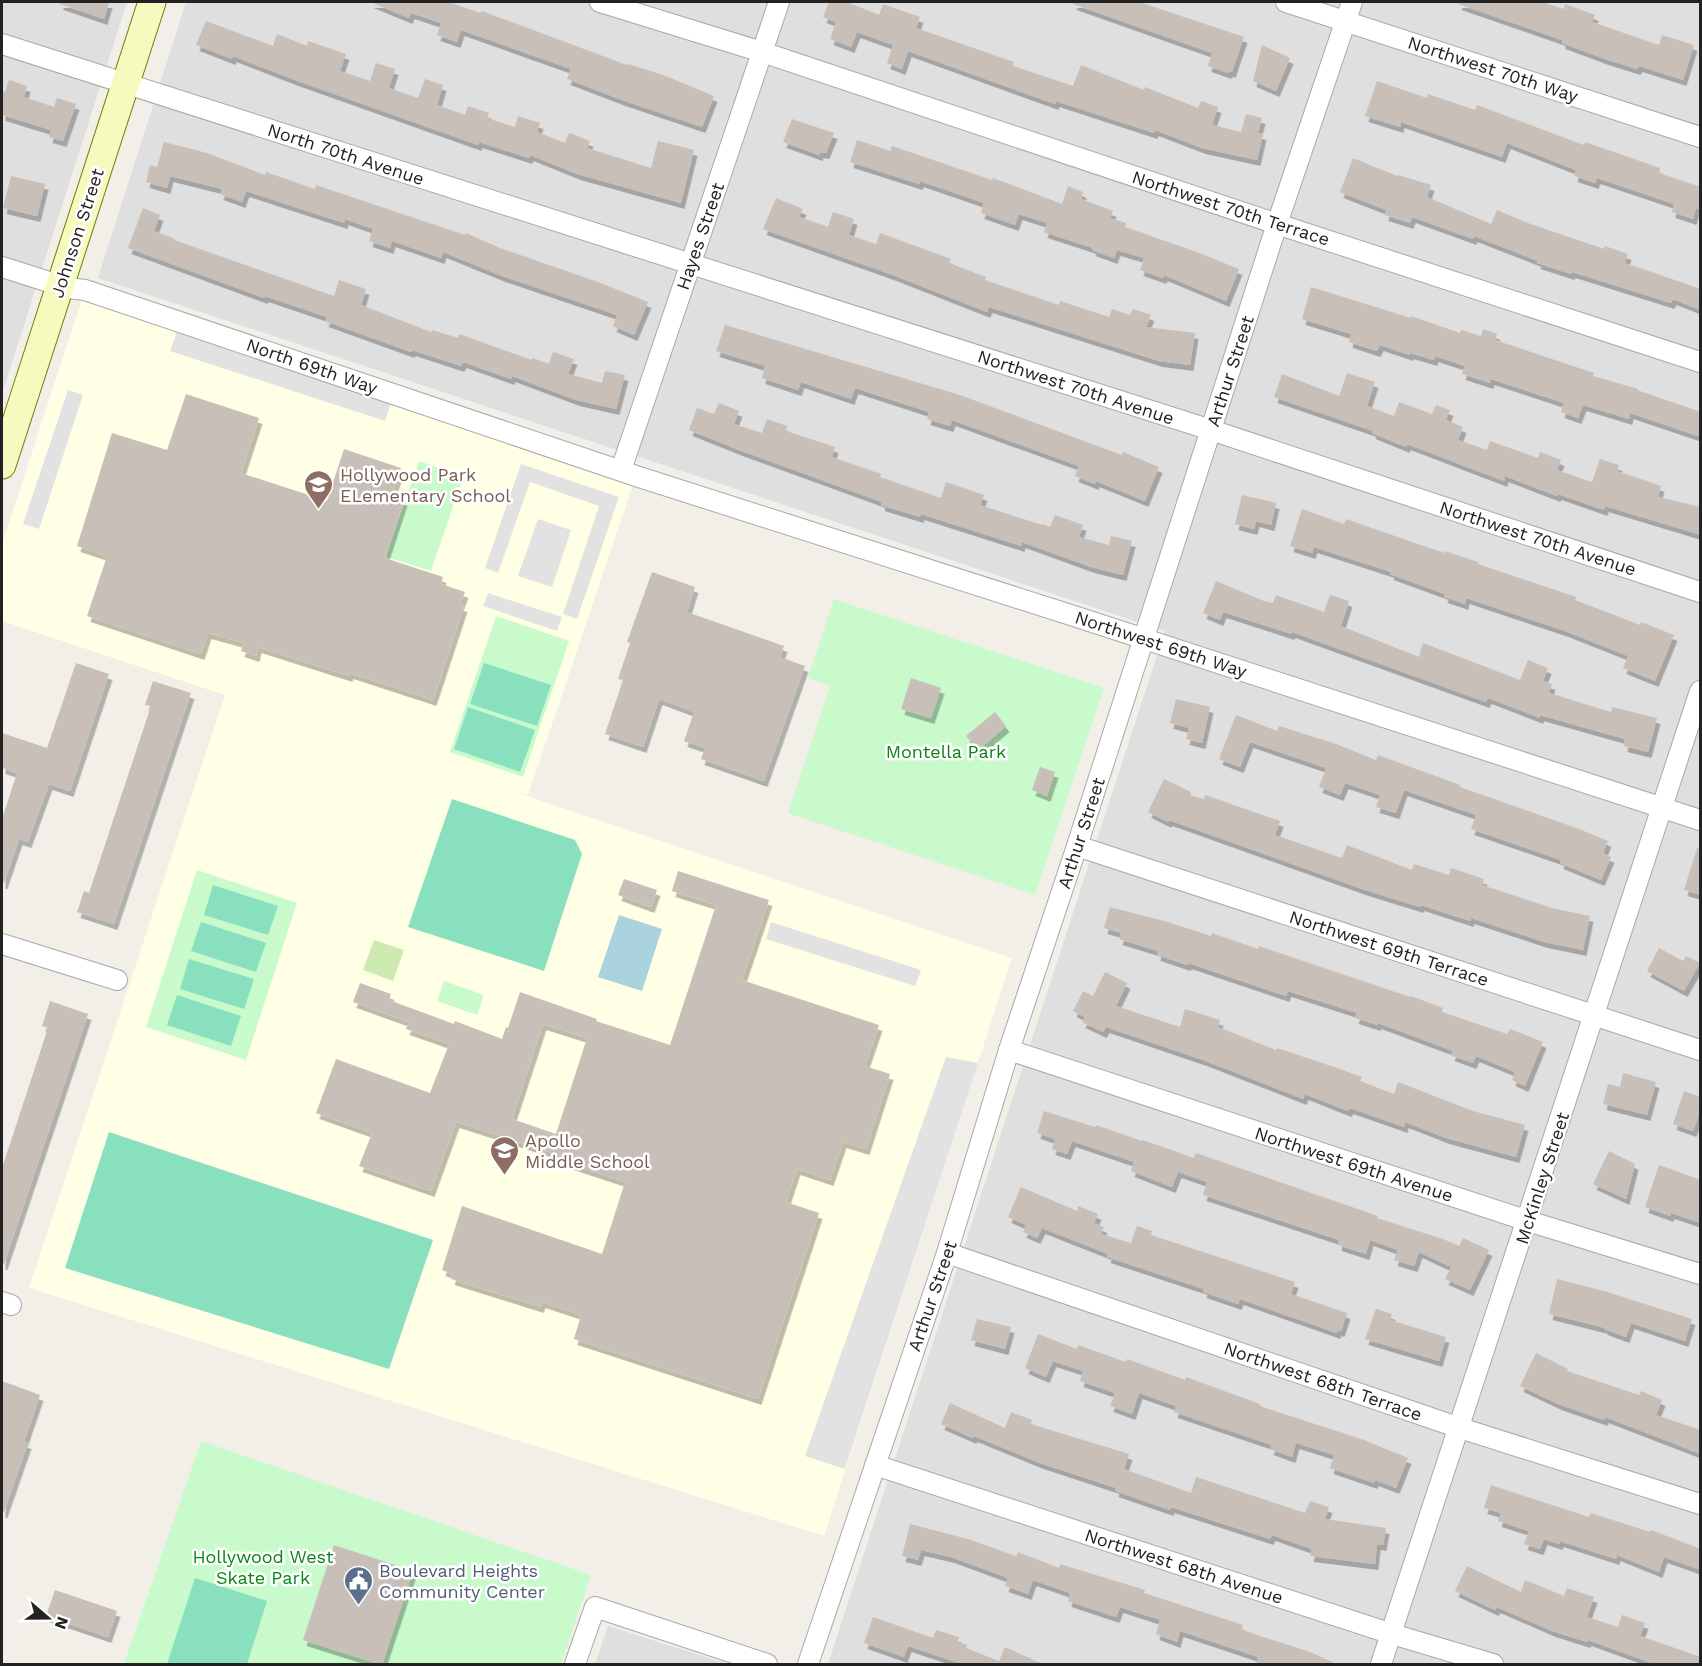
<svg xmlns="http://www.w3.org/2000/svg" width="1702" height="1666" font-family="'Work Sans',sans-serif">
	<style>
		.residential { fill: #e0dfdf }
		.education { fill: #ffffe5 }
		.grass { fill: #cdebb0 }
		.park { fill: #c8facc }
		.pitch { fill: #88e0be }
		.parking { fill: #e2e2e2 }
		.water { fill: #aad3df }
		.building { fill: #c7bfb8; fill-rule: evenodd; filter: url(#shadow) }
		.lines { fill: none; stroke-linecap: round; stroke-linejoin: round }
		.street-casing { stroke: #a9a9a9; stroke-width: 22 }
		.secondary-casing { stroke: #707d05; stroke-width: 29 }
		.street { stroke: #fff; stroke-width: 20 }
		.secondary { stroke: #f7fabf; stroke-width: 27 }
		.labels { text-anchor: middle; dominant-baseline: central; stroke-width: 5; stroke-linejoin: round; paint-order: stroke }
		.street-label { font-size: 18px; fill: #222; stroke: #fff }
		.education-label { font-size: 18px; fill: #785e54; stroke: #fff; text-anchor: start }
		.park-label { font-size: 18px; fill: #0c8416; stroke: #fff }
		.service-label { font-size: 18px; fill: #4e5e75; stroke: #fff; text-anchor: start }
	</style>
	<defs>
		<filter id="shadow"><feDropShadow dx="3.5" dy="6" stdDeviation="0" flood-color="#0004"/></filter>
	</defs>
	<rect width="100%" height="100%" fill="#f2efe9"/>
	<!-- residential -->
	<g class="residential">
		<polygon points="2,2 127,2 2,394"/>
		<polygon points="186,2 1700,2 1700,1664 828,1664 1165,631 98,278"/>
		<polygon points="608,1626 728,1664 595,1664"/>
	</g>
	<!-- education -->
	<polygon class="education" points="85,290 636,476 528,795 509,790 1012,958 824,1536 29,1288 225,695 2,621 2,544"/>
	<!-- grass -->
	<polygon class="grass" points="374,940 404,950 393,981 363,970"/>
	<!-- park -->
	<g class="park">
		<polygon points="419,461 463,477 431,571 386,557"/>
		<polygon points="834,599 1104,688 1035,895 788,813 830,686 808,678"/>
		<polygon points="496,616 569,641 523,777 450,752"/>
		<polygon points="197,870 297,903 246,1060 146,1027"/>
		<polygon points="444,981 484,995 477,1015 437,1001"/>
		<polygon points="201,1441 591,1575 561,1664 124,1664"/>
	</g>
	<!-- pitch -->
	<g class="pitch">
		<polygon points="484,663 551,685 537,726 470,704"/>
		<polygon points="468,707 535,730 520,772 454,749"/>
		<polygon points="452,799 575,840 582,854 544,971 408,927"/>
		<polygon points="213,885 278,906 268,935 204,915"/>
		<polygon points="201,922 266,943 256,972 191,951"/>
		<polygon points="189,959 254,979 244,1009 180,989"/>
		<polygon points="177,995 241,1016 231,1046 167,1025"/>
		<polygon points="109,1132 433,1240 389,1369 65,1268"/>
		<polygon points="195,1578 267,1601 247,1664 167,1664"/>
	</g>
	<!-- parking -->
	<g class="parking">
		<polygon points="177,332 391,403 385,421 170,351"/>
		<polygon points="68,390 83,395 39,529 23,524"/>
		<polygon points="521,464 619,497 577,619 563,614 599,506 530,482 498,573 485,568"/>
		<polygon points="538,519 571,530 552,587 518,576"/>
		<polygon points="488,593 562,617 557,631 483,606"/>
		<polygon points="771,922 921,970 915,986 766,939"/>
		<polygon points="946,1057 978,1063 845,1469 805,1456"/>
	</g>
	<!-- water -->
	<polygon class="water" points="619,915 662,929 642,991 598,977"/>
	<!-- building -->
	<g class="building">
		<polygon points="60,2 109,2 104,19 60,4"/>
		<polygon points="370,2 448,2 481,13 482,11 627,65 628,64 663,75 714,96 702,127 622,100 567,79 571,69 461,30 457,42 437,35 441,23 411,13 409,18"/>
		<polygon points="829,2 847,2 879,15 883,4 920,17 916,28 1014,62 1013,66 1073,86 1081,65 1144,90 1145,87 1198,108 1201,101 1218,107 1212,125 1241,132 1246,114 1262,118 1258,133 1263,134 1257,160 1202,148 1155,130 1154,133 1056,101 1055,104 908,51 902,69 887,63 893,45 857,32 851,47 830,39 836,22 823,17"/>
		<polygon points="1074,2 1139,2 1244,37 1232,72 1229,71 1228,73 1208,66 1212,53 1073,4"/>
		<polygon points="1459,2 1542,2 1564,9 1565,4 1595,15 1592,22 1659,45 1662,35 1694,45 1683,80 1639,66 1637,69 1605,59 1562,43 1562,40 1458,4"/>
		<polygon points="206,21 273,46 277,34 307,46 308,41 346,54 340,71 370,81 376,63 395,69 389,88 418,98 425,79 443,85 437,105 465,115 468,106 489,113 487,118 515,127 518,116 540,123 537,132 565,143 569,133 590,141 587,148 651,168 658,141 694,150 681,203 577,174 530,155 529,158 479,142 478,145 295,80 233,56 232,59 196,45"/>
		<polygon points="1262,45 1290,58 1276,91 1253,81"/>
		<polygon points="9,80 27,86 24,97 54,107 57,98 76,104 63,141 49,137 51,130 2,115 2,91 5,92"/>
		<polygon points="1377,81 1427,98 1428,94 1475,110 1477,105 1584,145 1585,142 1660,168 1659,173 1701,187 1701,210 1696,208 1693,219 1672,212 1674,204 1597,178 1595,183 1574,176 1576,170 1507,143 1502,157 1401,122 1400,127 1365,116"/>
		<polygon points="792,119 834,133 826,153 820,152 819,155 783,142"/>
		<polygon points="857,140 890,151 892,146 992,180 993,178 1062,204 1068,186 1083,192 1081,199 1113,211 1110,218 1126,223 1125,227 1194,251 1239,269 1226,301 1164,275 1163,278 1140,270 1144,258 1117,250 1114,258 1092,250 1093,248 1044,232 1047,223 1019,214 1015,225 981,213 984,203 920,181 919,184 850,162"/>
		<polygon points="164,142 207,153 265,175 266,172 315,189 316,185 465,235 466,233 500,248 598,282 648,302 634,335 613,326 617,315 502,276 443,252 441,258 392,241 390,248 369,241 373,229 345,219 344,223 246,191 242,202 220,194 222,189 170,176 167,188 146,182 150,165 157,167"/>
		<polygon points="1353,158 1397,176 1398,175 1431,185 1427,197 1491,224 1497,210 1528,223 1604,249 1605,246 1628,254 1625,263 1701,289 1701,310 1673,299 1671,303 1572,272 1571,274 1537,263 1538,261 1474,236 1473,239 1412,217 1410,223 1385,215 1386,210 1340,192"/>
		<polygon points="11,176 45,184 37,216 3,208"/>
		<polygon points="776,198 803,209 799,217 828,227 833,212 854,219 849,235 876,244 880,233 951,259 949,263 986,277 985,280 1059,305 1060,301 1109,317 1112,309 1130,315 1133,309 1151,315 1146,327 1195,333 1190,365 1159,361 989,307 987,312 893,275 763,229"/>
		<polygon points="143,208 160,215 154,231 175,239 174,240 334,296 339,280 366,289 361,305 431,332 432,330 458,338 459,334 532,360 533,358 549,364 553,352 574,359 568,374 602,383 605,371 625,375 616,409 576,400 512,376 511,379 463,362 461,366 412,350 411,352 325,321 327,317 265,296 264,298 128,248"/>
		<polygon points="1311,287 1411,318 1411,316 1460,333 1461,330 1481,336 1483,329 1497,334 1495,340 1594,373 1593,376 1638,389 1637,390 1701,412 1701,437 1630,413 1629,419 1583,405 1578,418 1561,412 1564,403 1491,379 1490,383 1462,374 1465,366 1435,356 1434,360 1410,353 1410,355 1380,345 1377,351 1349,342 1351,334 1302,319"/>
		<polygon points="725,325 960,395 1122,455 1123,452 1159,467 1145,501 1096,481 1095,484 1075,476 1079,466 952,420 950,426 927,419 929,412 855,388 851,399 801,382 798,390 762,378 765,366 716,351"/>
		<polygon points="1347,373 1375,382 1367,406 1394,416 1399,402 1432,414 1436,405 1450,410 1446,420 1463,427 1458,440 1487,450 1490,441 1538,458 1540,452 1561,460 1557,470 1592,482 1600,459 1619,465 1617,471 1661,486 1658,497 1701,507 1701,535 1605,506 1604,510 1558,494 1557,496 1505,476 1504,481 1407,444 1406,447 1372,433 1373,431 1274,397 1282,374 1339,396"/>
		<polygon points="186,394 259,418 241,473 327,501 344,449 401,468 391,496 404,500 385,558 443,577 441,584 465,592 460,605 464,606 433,700 350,673 349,676 258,647 256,656 241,651 244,643 208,633 201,654 87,616 107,556 77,546 112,433 167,450"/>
		<polygon points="719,403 739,411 734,424 762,433 767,419 787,426 786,431 835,447 832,457 881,474 880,477 941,498 946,482 984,495 980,505 1042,525 1042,524 1050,527 1055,515 1083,525 1079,537 1109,545 1111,536 1132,541 1123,575 1091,567 1022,542 1021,546 921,514 920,517 881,505 882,502 739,450 689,430 697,408 714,414"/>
		<polygon points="1242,495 1276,503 1271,525 1256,521 1254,529 1235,524"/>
		<polygon points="1302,509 1344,524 1346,519 1444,553 1445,551 1478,562 1478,564 1576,597 1575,600 1640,625 1641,622 1674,635 1655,681 1623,668 1628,656 1565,631 1466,598 1465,604 1444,597 1445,594 1390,574 1391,572 1314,547 1312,553 1290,546"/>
		<polygon points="652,572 695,587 687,612 784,646 780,657 805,666 764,781 701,759 705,748 684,741 694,712 659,699 643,747 605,734 623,680 618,679 630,643 627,642"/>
		<polygon points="1216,581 1264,601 1273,603 1276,595 1324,612 1330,595 1349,601 1341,626 1419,657 1423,643 1520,680 1528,660 1548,668 1543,681 1552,684 1549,693 1611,712 1612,707 1657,718 1648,752 1624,746 1625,739 1540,715 1540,718 1488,698 1486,702 1292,632 1291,634 1223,612 1220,620 1203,613"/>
		<polygon points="76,663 109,674 70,791 49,784 28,842 19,839 4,883 2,883 2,819 17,773 2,768 2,733 47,748"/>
		<polygon points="911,678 941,688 931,718 901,709"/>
		<polygon points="153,681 191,693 114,924 77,912 84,891 89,893 151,706 145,705"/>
		<polygon points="1176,699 1210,707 1202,743 1186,739 1189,728 1170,723"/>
		<polygon points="995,712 1006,726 978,750 966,736"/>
		<polygon points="1236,715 1277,731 1279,726 1336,744 1376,760 1378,755 1460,785 1460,787 1579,829 1608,841 1603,853 1611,857 1601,880 1560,863 1561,860 1471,829 1476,815 1404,790 1396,813 1376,807 1380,795 1345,783 1340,795 1319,787 1326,768 1250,742 1240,767 1219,759"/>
		<polygon points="1040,767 1055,772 1047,796 1032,790"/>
		<polygon points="1164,779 1191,792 1190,795 1204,799 1205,795 1280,821 1275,835 1342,858 1347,845 1412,870 1414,864 1449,875 1451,868 1484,879 1482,885 1552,908 1590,916 1583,950 1544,942 1471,918 1470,921 1421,905 1420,907 1365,890 1169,820 1168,822 1148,812"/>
		<polygon points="1697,848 1701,848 1701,895 1684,890"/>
		<path d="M678,871L769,900L742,980L879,1025L865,1066L890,1074L866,1149L843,1142L830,1180L797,1169L786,1202L819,1213L758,1399L574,1339L581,1315L542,1302L540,1307L451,1279L453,1274L442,1270L462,1206L602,1254L625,1182L564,1162L565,1157L456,1122L431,1191L359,1166L372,1133L316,1113L336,1059L430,1093L449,1044L406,1029L409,1022L353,1002L360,983L391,994L389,1000L454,1024L455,1021L502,1039L506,1027L508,1028L520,992L597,1019L596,1021L670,1045L716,905L672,891ZM543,1024L587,1038L556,1134L512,1119Z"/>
		<polygon points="624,879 657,890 651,907 618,895"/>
		<polygon points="1110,907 1168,922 1211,936 1212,933 1258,949 1259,946 1410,997 1411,996 1443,1008 1442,1012 1507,1034 1510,1029 1543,1042 1525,1086 1512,1080 1515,1072 1476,1056 1473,1063 1451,1055 1453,1051 1378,1023 1377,1025 1355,1018 1357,1013 1288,991 1286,996 1188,963 1187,965 1157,955 1158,951 1119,939 1121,933 1104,928"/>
		<polygon points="1659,948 1683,961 1686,956 1700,963 1684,991 1647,971"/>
		<polygon points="1105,972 1127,983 1116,1006 1180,1027 1185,1009 1220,1020 1218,1027 1276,1050 1277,1048 1340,1069 1362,1077 1360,1081 1394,1094 1398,1082 1473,1111 1525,1125 1516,1157 1446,1138 1405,1122 1404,1127 1350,1108 1348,1111 1305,1094 1303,1099 1206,1061 1106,1027 1103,1032 1082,1022 1085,1017 1073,1011 1083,991 1093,996"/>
		<polygon points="50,1001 88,1014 4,1264 2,1264 2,1168 48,1028 42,1026"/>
		<polygon points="1623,1073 1656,1082 1647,1115 1603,1104 1608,1084 1620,1087"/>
		<polygon points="1684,1091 1701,1097 1701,1110 1693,1131 1673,1124"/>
		<polygon points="1044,1111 1095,1127 1096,1125 1142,1141 1143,1140 1194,1158 1196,1153 1378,1216 1377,1218 1443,1239 1459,1246 1463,1238 1489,1250 1470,1290 1445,1279 1451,1267 1419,1252 1414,1266 1394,1260 1398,1250 1370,1240 1366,1254 1338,1245 1339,1240 1203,1195 1207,1182 1178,1172 1172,1187 1131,1171 1134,1162 1072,1141 1067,1154 1052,1149 1055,1139 1037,1133"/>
		<polygon points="1609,1151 1635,1164 1626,1199 1593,1184"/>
		<polygon points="1659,1165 1701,1180 1701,1223 1671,1213 1670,1216 1645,1207"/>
		<polygon points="1021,1187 1077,1211 1078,1206 1098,1214 1094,1223 1104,1227 1101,1234 1131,1243 1137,1226 1152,1231 1151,1235 1295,1282 1291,1294 1347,1313 1341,1331 1338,1330 1337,1333 1240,1299 1238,1304 1203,1292 1204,1289 1107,1257 1108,1254 1042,1228 1037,1238 1023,1232 1026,1225 1008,1217"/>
		<polygon points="1557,1279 1604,1291 1692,1319 1685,1341 1631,1323 1626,1337 1604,1329 1605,1328 1549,1314"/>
		<polygon points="1376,1309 1392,1314 1390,1320 1446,1337 1439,1361 1365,1339"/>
		<polygon points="977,1319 1011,1327 1005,1349 971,1340"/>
		<polygon points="1038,1334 1077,1349 1078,1345 1126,1362 1127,1359 1185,1380 1186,1377 1260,1404 1260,1406 1364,1440 1408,1458 1396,1488 1375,1480 1374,1483 1330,1468 1334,1455 1296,1443 1292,1457 1270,1449 1272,1445 1174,1412 1176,1406 1139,1393 1132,1414 1110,1406 1115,1393 1080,1381 1083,1371 1053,1361 1046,1377 1025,1368"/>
		<polygon points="1536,1353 1568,1369 1567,1371 1639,1395 1641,1391 1662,1400 1656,1415 1701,1430 1701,1454 1605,1417 1604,1420 1558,1404 1520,1386"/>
		<polygon points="2,1381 40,1395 24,1442 28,1443 4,1512 2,1512"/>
		<polygon points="950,1403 1005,1428 1011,1412 1032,1420 1031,1424 1129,1454 1124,1469 1191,1493 1196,1477 1305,1513 1310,1501 1329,1507 1325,1519 1386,1528 1383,1545 1377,1544 1375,1564 1310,1556 1312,1549 1272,1535 1270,1539 1171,1507 1170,1510 1115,1491 1116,1488 1040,1463 974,1436 973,1438 941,1424"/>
		<polygon points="1491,1485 1589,1517 1591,1513 1650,1532 1651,1530 1701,1549 1701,1570 1664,1557 1659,1572 1617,1555 1616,1559 1560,1541 1559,1544 1544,1539 1540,1549 1524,1544 1529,1531 1498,1521 1501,1513 1484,1508"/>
		<polygon points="910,1524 968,1539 1016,1556 1018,1552 1059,1568 1060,1564 1145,1590 1144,1593 1243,1625 1242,1630 1310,1652 1339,1665 1256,1665 1258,1657 1180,1631 1177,1642 1156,1634 1160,1620 1120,1607 1116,1617 1068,1601 1070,1593 1033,1580 1028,1594 1005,1586 1008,1578 951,1557 921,1550 918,1560 902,1556"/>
		<polygon points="334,1545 413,1571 382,1665 303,1640"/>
		<polygon points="1467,1566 1521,1592 1525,1580 1564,1596 1567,1588 1594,1597 1587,1617 1618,1627 1622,1615 1645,1623 1640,1636 1701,1657 1701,1665 1657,1665 1588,1640 1587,1642 1552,1631 1497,1607 1495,1610 1455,1591"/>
		<polygon points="55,1590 117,1611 108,1637 46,1616"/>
		<polygon points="873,1617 933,1638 936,1630 959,1637 957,1642 967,1645 966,1648 999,1661 1005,1647 1045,1665 965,1665 908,1646 904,1657 864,1643"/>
	</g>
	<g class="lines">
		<defs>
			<g id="street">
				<polyline points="600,2 762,52 1277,224 1700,362"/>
				<polyline points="1286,2 1700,137"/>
				<polyline points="2,44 1211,430 1700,592"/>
				<polyline points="2,267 68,288 85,290 636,476 1077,617 1700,820"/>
				<polyline points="621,470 779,2"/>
				<polyline points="1077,846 1700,1050"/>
				<polyline points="2,944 117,980"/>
				<polyline points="1009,1050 1528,1221 1700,1274"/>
				<polyline points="947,1253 1460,1428 1700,1504"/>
				<polyline points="2,1302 11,1305"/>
				<polyline points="875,1465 1392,1634 1493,1664"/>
				<polyline points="575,1664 595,1607 767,1664"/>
				<polyline points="808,1664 947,1253 1009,1050 1077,846 1277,224 1352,2"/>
				<polyline points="1381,1664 1700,691"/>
			</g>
			<polyline id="secondary" points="2,465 152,2"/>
		</defs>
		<!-- street casing -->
		<use href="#street" class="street-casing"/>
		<!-- secondary casing -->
		<use href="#secondary" class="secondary-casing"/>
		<!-- street -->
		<use href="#street" class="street"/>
		<!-- secondary -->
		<use href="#secondary" class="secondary"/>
	</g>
	<!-- icons -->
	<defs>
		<symbol id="school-pin" viewBox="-11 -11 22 30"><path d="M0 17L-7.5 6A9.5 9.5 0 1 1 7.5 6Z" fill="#8d6e63" stroke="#fff"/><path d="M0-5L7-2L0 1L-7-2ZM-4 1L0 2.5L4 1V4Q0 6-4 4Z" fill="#fff"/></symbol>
		<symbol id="civic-pin" viewBox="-11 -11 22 30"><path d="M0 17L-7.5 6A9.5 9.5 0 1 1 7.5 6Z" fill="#5c6f8a" stroke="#fff"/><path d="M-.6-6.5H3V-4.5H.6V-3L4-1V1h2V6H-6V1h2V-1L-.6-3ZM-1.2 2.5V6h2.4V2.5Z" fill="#fff"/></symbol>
	</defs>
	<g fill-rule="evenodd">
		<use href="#school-pin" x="302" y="468" width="33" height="45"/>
		<use href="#school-pin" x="488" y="1134" width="33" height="45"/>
		<use href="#civic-pin" x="342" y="1564" width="33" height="45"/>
	</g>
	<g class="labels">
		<!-- street labels -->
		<g class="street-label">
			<text transform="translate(1493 69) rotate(18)">Northwest 70th Way</text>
			<text transform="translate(346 154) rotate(18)">North 70th Avenue</text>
			<text transform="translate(1231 208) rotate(18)">Northwest 70th Terrace</text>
			<text transform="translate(77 233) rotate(-72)">Johnson Street</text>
			<text transform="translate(700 236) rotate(-71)">Hayes Street</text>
			<text transform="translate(312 366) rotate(19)">North 69th Way</text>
			<text transform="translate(1230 371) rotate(-72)">Arthur Street</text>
			<text transform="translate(1076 387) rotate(18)">Northwest 70th Avenue</text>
			<text transform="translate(1538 538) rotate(18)">Northwest 70th Avenue</text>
			<text transform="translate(1161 644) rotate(18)">Northwest 69th Way</text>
			<text transform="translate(1081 833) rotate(-72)">Arthur Street</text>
			<text transform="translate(1389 948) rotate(18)">Northwest 69th Terrace</text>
			<text transform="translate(1354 1164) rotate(18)">Northwest 69th Avenue</text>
			<text transform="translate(1542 1178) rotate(-72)">McKinley Street</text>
			<text transform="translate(932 1296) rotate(-71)">Arthur Street</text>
			<text transform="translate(1323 1381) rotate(19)">Northwest 68th Terrace</text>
			<text transform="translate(1184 1566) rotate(18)">Northwest 68th Avenue</text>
		</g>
		<!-- education labels -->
		<g class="education-label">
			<text x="340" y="474">Hollywood Park<tspan x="340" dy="21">ELementary School</tspan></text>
			<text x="525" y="1140">Apollo<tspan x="525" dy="21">Middle School</tspan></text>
		</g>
		<!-- park labels -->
		<g class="park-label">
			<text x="946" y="751">Montella Park</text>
			<text x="263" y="1556">Hollywood West<tspan x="263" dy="21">Skate Park</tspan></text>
		</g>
		<!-- service labels -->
		<g class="service-label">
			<text x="379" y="1570">Boulevard Heights<tspan x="379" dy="21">Community Center</tspan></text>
		</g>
	</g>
	<!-- border -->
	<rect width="1702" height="1666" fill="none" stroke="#222222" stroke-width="6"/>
	<!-- north arrow -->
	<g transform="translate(48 1618) rotate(110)" stroke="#ffffff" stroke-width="4.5" paint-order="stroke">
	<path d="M0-4.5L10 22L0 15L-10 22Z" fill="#222222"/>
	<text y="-9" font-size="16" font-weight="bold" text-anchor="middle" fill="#222222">N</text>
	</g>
</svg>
